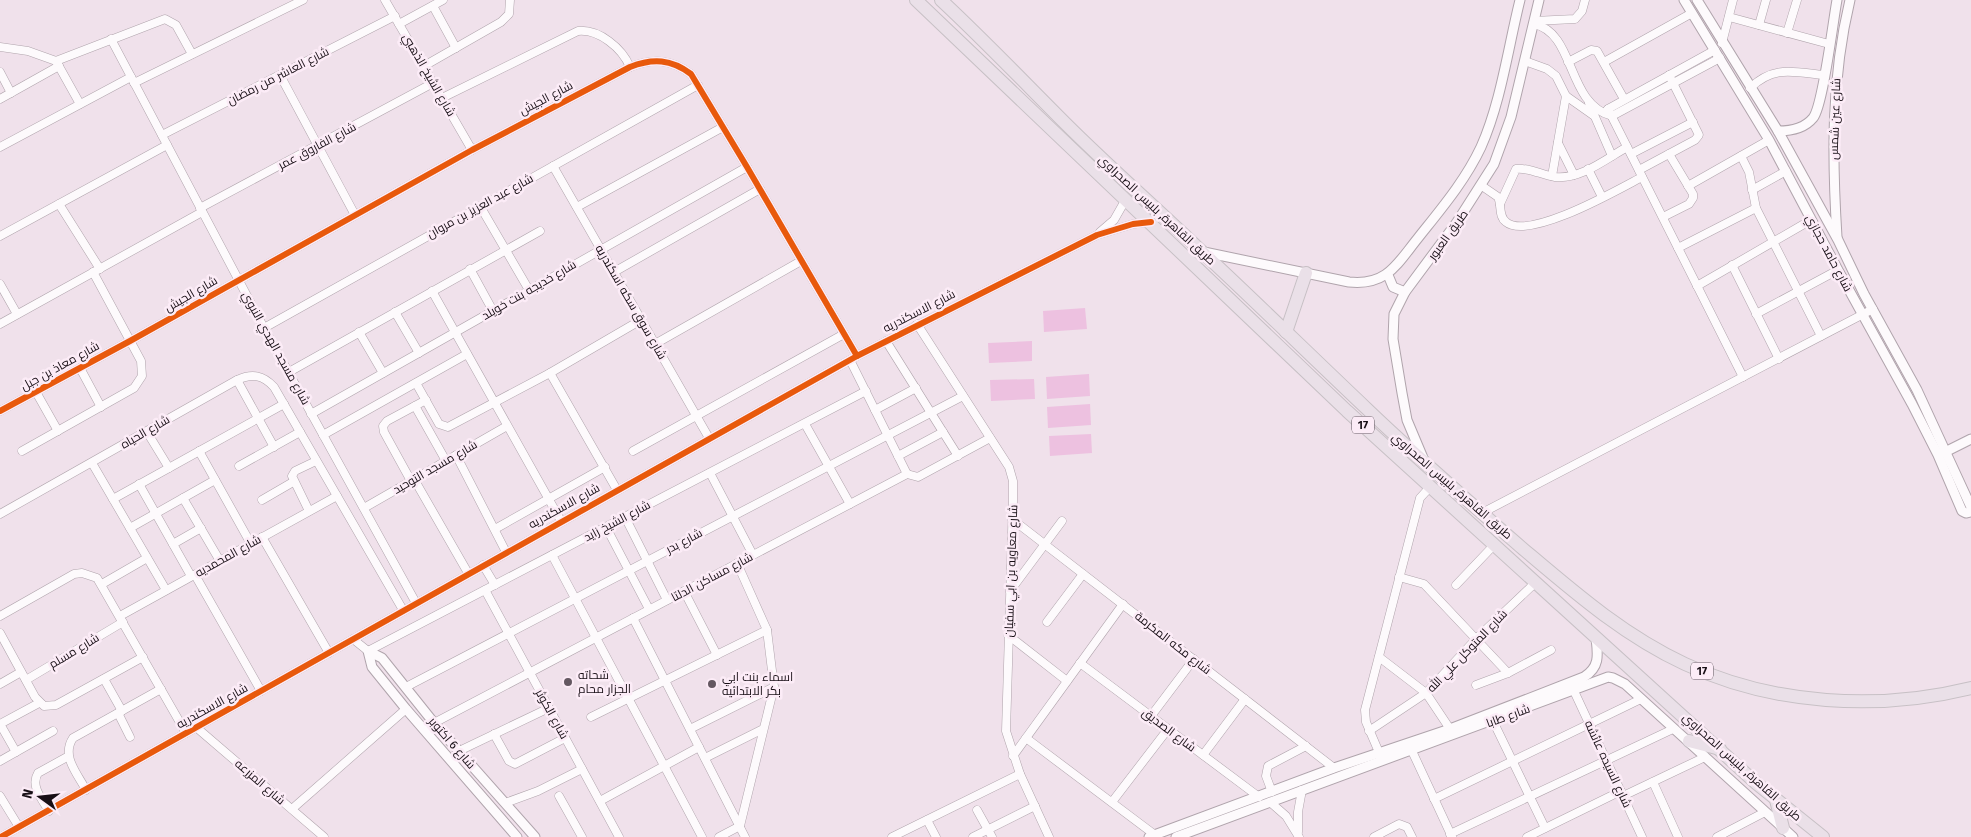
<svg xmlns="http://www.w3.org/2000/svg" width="1971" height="837" font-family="'Fira Sans',Cairo,sans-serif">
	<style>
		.green { fill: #edc1e0 }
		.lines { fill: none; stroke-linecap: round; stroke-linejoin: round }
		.minor-casing { stroke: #b0a4ac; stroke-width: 9 }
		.tertiary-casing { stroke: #b0a4ac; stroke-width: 11 }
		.trunk-casing { stroke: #c7c0c5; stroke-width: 14 }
		.minor { stroke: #fdfafc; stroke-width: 8 }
		.tertiary { stroke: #fdfafc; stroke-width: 9 }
		.trunk { stroke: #eae0e8; stroke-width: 12 }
		.cycleway-casing { stroke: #fcecf7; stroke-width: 9 }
		.cycleway { stroke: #e8590c; stroke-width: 6 }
		.poi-dot { fill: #645861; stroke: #fcecf7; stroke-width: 2 }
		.labels { text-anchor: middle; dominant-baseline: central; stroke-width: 5; stroke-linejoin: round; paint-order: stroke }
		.shield { fill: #fcecf7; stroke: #5c515a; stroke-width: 1 }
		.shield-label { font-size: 11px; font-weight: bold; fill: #180f16 }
		.street-label { font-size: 12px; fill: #180f16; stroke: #fcecf7 }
		.poi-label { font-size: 12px; fill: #180f16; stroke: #fcecf7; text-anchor: start }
	</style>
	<rect width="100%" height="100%" fill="#f0e1eb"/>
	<!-- green -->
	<g class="green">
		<polygon points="1085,308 1087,329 1044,332 1043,311"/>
		<polygon points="1032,341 1032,361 989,363 988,343"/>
		<polygon points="1089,374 1090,396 1047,399 1046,377"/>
		<polygon points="1034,379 1035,399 991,401 990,380"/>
		<polygon points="1090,404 1091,425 1048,428 1047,407"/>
		<polygon points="1091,434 1092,453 1050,456 1049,436"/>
	</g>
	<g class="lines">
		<defs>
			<g id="minor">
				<polyline points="385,0 472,150"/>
				<polyline points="433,6 456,48"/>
				<polyline points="1729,17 1829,44"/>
				<polyline points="1534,21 1575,19 1582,11 1585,0"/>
				<polyline points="399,24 443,0"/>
				<path d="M1534,24C1576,33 1566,104 1612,116L1720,58"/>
				<polyline points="1759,25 1766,0"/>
				<polyline points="1787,33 1797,0"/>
				<polyline points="111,39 264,328 416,603"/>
				<polyline points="1722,43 1733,0"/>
				<polyline points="0,47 28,51 56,61 80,104"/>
				<polyline points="56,61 165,19 176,25 192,54"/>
				<polyline points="1525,61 1547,69 1556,76 1566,96 1552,176"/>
				<polyline points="1568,62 1591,50 1597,51 1624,99"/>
				<polyline points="1604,62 1692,13"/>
				<polyline points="424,66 501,22 509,14 510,0"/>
				<polyline points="0,72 11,93"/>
				<polyline points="280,75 355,215"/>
				<polyline points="134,83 303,0"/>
				<path d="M1750,88C1774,65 1793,72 1824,75"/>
				<polyline points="1566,96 1593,115"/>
				<path d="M442,98L578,31C599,29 622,48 630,67"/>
				<polyline points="0,99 59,66"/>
				<polyline points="1589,103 1612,156"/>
				<polyline points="1608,109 1743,377"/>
				<polyline points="1606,112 1608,109 1715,50"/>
				<polyline points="162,135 395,16"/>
				<polyline points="1558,143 1574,175"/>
				<polyline points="0,147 131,77"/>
				<polyline points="1631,154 1693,122"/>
				<polyline points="1741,156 1749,172 1756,208 1821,336"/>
				<polyline points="553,166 709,438"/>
				<polyline points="1588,169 1602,197"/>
				<polyline points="1639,170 1695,140 1699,135 1669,75"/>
				<path d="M1482,186L1498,197C1502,205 1498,216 1506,222C1529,241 1619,189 1642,177"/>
				<polyline points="1688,186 1769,140"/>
				<polyline points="1752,190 1786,171"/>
				<polyline points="59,204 100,269"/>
				<path d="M1500,204L1516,169C1528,167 1542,175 1555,177C1580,180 1606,159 1627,147"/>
				<polyline points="480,206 529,290"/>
				<polyline points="577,207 723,127"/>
				<polyline points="200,208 433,83"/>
				<polyline points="1663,217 1689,204 1693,198 1693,194 1669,154"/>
				<polyline points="1100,232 1114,220 1126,199"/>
				<polyline points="0,236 167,145"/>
				<polyline points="1678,248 1756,208"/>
				<polyline points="1732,265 1779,359"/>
				<polyline points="470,269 493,311"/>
				<polyline points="614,272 760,189"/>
				<polyline points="0,284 17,314"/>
				<polyline points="1697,286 1811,220"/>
				<polyline points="432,291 561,521"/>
				<polyline points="395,312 419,353"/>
				<polyline points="1756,314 1838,270"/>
				<polyline points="0,324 202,212"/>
				<polyline points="917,324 1009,467 1013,481 1013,501 1006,731 1020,774 1049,837"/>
				<polyline points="264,328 698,85"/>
				<polyline points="359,332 383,373"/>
				<polyline points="886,341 958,456"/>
				<polyline points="655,344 801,261"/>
				<polyline points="850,360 907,474"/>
				<polyline points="80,368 101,407"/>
				<polyline points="289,372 540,231"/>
				<polyline points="550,373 617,490"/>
				<polyline points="237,380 274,447"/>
				<polyline points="416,383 439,424 448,427 550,373 641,320"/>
				<polyline points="36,392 58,431"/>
				<polyline points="415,406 446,461"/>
				<polyline points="875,410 916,388"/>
				<path d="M0,411L130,341L472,150L630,67C653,58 671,59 691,74L747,167L857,356"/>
				<polyline points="311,414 747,167"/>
				<polyline points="805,424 850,504"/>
				<polyline points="147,432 169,468"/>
				<polyline points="323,435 467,354"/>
				<polyline points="22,451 134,388 142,376 141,361 93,272"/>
				<polyline points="199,451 251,544"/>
				<polyline points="633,451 844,334"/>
				<polyline points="456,455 506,552"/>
				<polyline points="898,456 943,432"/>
				<polyline points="92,463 166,590"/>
				<polyline points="239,466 300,432"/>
				<polyline points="710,473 753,555"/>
				<polyline points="414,479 468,573"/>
				<polyline points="411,481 384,432 383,426 387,421 426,400"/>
				<polyline points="139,484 191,576"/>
				<polyline points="183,498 220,561"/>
				<polyline points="113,499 284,404"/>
				<polyline points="262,500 293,482"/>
				<polyline points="364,508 507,426"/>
				<polyline points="309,511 292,476 295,471 316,461"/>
				<path d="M0,514L237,380C252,373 263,375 274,387L403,610"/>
				<polyline points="1480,514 1873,309"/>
				<polyline points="625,517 667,600"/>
				<polyline points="1012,519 1334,768"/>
				<polyline points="606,527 649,609"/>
				<polyline points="130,528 215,480"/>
				<polyline points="495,529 605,467"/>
				<polyline points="262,537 329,653"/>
				<polyline points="173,544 201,528"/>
				<polyline points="552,555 702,837"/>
				<polyline points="483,565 495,585"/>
				<polyline points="195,575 261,691"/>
				<polyline points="1399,577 1424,584 1508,673"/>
				<polyline points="102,584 147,558"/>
				<polyline points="1456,585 1495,544"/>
				<polyline points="485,590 619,837"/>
				<polyline points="684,591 717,655"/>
				<polyline points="1010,591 1062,521"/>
				<polyline points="0,616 74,574 82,573 97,578 186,733"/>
				<polyline points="120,616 337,496"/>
				<polyline points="633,618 745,837"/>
				<polyline points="1047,622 1083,574"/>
				<polyline points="0,633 35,697 44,706 56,705 143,657"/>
				<polyline points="1008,635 1067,681"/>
				<polyline points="353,639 368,651 866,391"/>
				<polyline points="1379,657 1426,693 1450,729"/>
				<polyline points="1080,663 1259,797"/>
				<polyline points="104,679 122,711"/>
				<polyline points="26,680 123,622"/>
				<polyline points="0,684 21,672"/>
				<polyline points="1476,685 1508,673 1551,650"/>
				<polyline points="406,687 963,396"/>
				<polyline points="1574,691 1642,837"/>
				<polyline points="118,713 130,737"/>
				<polyline points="1151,716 1194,659"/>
				<polyline points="591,717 767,630"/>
				<polyline points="1493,721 1545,828"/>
				<polyline points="434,723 907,474 918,477 990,438"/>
				<polyline points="197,728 324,837"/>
				<polyline points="690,729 774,687"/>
				<polyline points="1369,731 1426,693 1476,639 1536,582"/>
				<polyline points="494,734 509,761 515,764 565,738"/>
				<polyline points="1026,738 1155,835"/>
				<polyline points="459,751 549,708"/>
				<polyline points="1412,751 1452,837"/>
				<polyline points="16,752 0,724 39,703"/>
				<polyline points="1203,755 1245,699"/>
				<polyline points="1013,756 1123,604"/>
				<polyline points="1381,757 1366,722 1365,710 1420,498 1431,486"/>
				<polyline points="705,758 763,729"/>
				<polyline points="0,761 53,731"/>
				<polyline points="1653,782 1678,837"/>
				<path d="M86,790C77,773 61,756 73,738L161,689"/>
				<polyline points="1272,792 1266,776 1268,766 1306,746"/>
				<polyline points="0,796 19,827"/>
				<polyline points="559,796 582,837"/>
				<polyline points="1623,796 1705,757"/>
				<polyline points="1434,799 1641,699"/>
				<polyline points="600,801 699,747"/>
				<polyline points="1112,802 1168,729"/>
				<polyline points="1270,802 1286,816 1299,837"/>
				<polyline points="505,803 538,791 582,769"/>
				<polyline points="292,809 406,709"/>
				<polyline points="977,810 992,837"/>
				<path d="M49,811C42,799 30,786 38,773L67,757"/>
				<polyline points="927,820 936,837"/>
				<polyline points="1298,832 1298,812 1302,790"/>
				<polyline points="1450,834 1673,729"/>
				<polyline points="1,837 857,356 1097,235 1133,224 1150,222"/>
				<polyline points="719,837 740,826 774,687 767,630 737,563"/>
				<polyline points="892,837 1020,774"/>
				<polyline points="973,837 1035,806"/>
				<polyline points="1374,837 1399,824 1407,827 1412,837"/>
				<polyline points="1527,837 1621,791"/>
				<polyline points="1717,837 1765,812"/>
			</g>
			<g id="tertiary">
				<polyline points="1684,0 1769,140 1838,270 1912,404 1938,455 1962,511 1966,513 1971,512"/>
				<polyline points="1697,0 1778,131 1838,240 1864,294 1917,390 1971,507"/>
				<path d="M1778,131C1791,131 1804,129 1813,118C1823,106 1833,21 1837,0"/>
				<path d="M1837,237C1832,157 1831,79 1850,0"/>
				<path d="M1204,252L1349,282C1387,286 1397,264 1418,238C1441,209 1465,181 1481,147C1501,102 1508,48 1520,0"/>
				<polyline points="1388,275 1393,287 1405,292"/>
				<polyline points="1947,451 1971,439"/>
				<polyline points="1423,458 1407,420 1402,393 1393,339 1394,314 1405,292 1457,222 1494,164 1511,117 1539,0"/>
				<polyline points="517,837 406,709 372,667 368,651 382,658 434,723 535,837"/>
				<path d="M1149,837L1334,768L1450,729L1584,677C1600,667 1598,655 1596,638"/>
				<polyline points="1176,837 1608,677 1613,678 1625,684 1793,837"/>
			</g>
			<g id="trunk">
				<polyline points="916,0 1347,411 1756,783 1823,837"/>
				<path d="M941,0C984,40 1024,82 1065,123C1108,166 1154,206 1198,248C1255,301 1311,356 1367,409C1417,457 1469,502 1522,548C1574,592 1623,635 1685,664C1773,705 1878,711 1971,688"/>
				<polyline points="1286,332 1306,273"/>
				<polyline points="1689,741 1720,749"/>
				<polyline points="1776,800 1783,828"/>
			</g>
		</defs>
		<!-- minor casing -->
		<use href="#minor" class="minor-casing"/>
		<!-- tertiary casing -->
		<use href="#tertiary" class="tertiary-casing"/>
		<!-- trunk casing -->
		<use href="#trunk" class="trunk-casing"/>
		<!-- minor -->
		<use href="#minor" class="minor"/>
		<!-- tertiary -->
		<use href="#tertiary" class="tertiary"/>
		<!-- trunk -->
		<use href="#trunk" class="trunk"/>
		<defs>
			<g id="cycleway">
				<path d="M0,411L130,341L472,150L630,67C653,58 671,59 691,74L747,167L857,356"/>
				<polyline points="1,837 857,356 1097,235 1133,224 1151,222"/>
			</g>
		</defs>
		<!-- cycleway casing -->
		<use href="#cycleway" class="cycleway-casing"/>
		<!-- cycleway -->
		<use href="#cycleway" class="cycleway"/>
	</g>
	<!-- markers -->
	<g class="poi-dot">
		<circle cx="568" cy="682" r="5"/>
		<circle cx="712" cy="684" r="5"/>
	</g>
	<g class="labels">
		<!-- shield labels -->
		<g class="shield">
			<rect x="1352" y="416.5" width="22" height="17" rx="4"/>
			<rect x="1691" y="662.5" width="22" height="17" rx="4"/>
		</g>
		<g class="shield-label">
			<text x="1363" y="425">17</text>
			<text x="1702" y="671">17</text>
		</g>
		<!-- street labels -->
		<g class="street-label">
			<text transform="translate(429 75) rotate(60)">شارع الشيخ الذهبي</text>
			<text transform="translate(278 76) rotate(-27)">شارع العاشر من رمضان</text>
			<text transform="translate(546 98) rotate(-28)">شارع الجيش</text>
			<text transform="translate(1835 119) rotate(-88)">شارع عين شمس</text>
			<text transform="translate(317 146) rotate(-28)">شارع الفاروق عمر</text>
			<text transform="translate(480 206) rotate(-29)">شارع عبد العزيز بن مروان</text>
			<text transform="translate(1157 210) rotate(43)">طريق القاهرة, بلبيس الصحراوي</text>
			<text transform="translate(1448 235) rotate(-54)">طريق العبور</text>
			<text transform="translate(1829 253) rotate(62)">شارع حامد حجازي</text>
			<text transform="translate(529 290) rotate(-30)">شارع خديجه بنت خويلد</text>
			<text transform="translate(191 294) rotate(-30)">شارع الجيش</text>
			<text transform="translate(631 302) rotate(60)">شارع سوق سكه اسكندريه</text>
			<text transform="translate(919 311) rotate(-27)">شارع الاسكندريه</text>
			<text transform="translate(276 348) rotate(61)">شارع مسجد الهدي النبوي</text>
			<text transform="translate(60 366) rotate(-29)">شارع معاذ بن جبل</text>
			<text transform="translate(145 432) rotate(-30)">شارع الحياه</text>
			<text transform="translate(435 467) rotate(-30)">شارع مسجد التوحيد</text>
			<text transform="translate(1452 486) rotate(41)">طريق القاهرة, بلبيس الصحراوي</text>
			<text transform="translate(564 506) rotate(-29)">شارع الاسكندريه</text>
			<text transform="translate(617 521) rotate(-28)">شارع الشيخ زايد</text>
			<text transform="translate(684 541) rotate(-28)">شارع بدر</text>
			<text transform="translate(228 556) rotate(-29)">شارع المحمديه</text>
			<text transform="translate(1011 571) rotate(-88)">شارع معاويه بن ابي سفيان</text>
			<text transform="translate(712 577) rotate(-28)">شارع مساكن الدلتا</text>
			<text transform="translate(1173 643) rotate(38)">شارع مكه المكرمة</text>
			<text transform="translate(74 651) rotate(-31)">شارع مسلم</text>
			<text transform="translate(1467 651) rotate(-46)">شارع المتوكل علي الله</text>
			<text transform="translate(212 706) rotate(-29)">شارع الاسكندريه</text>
			<text transform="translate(552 714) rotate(61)">شارع الكوثر</text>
			<text transform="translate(1508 716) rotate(-20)">شارع طابا</text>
			<text transform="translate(1169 730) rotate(37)">شارع الصديق</text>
			<text transform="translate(452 743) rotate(49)">شارع 6 اكتوبر</text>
			<text transform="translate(1608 764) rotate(65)">شارع السيده عائشه</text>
			<text transform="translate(1742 767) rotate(42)">طريق القاهرة, بلبيس الصحراوي</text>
			<text transform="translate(260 782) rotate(41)">شارع المزرعه</text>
		</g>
		<!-- poi labels -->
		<g class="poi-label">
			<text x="578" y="675">شحاته<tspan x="578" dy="14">الجزار محام</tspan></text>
			<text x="722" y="677">اسماء بنت ابي<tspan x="722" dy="14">بكر الابتدائيه</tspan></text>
		</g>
	</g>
	<!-- north arrow -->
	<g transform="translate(40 797) rotate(285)" stroke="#fcecf7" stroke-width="4" paint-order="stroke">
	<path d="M0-4L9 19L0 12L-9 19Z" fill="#180f16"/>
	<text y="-8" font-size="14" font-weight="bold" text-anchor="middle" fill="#180f16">N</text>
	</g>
</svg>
